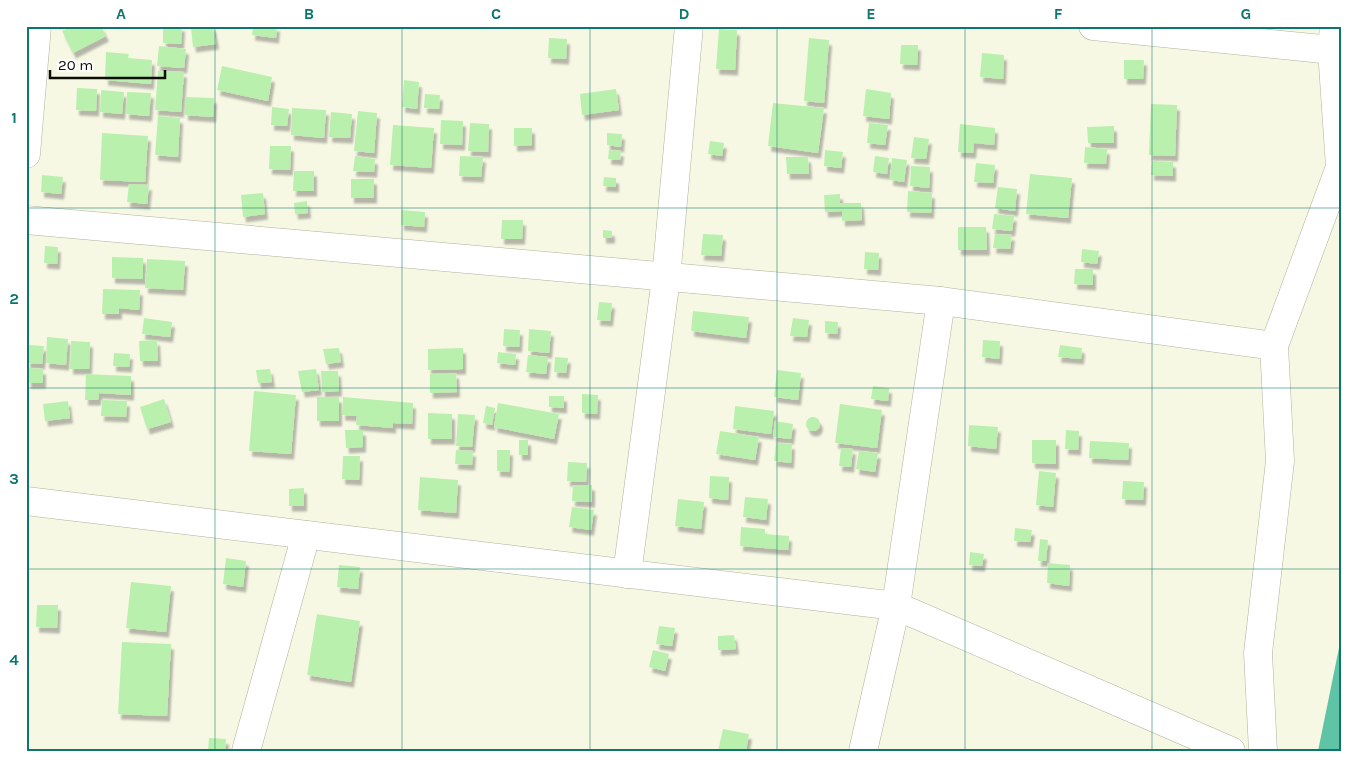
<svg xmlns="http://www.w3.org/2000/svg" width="1367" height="777" font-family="Karla,sans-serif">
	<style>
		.water { fill: #5fc3a5 }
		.building { fill: #baf0ad; filter: url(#shadow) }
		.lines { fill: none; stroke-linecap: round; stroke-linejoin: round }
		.street-casing { stroke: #b1b19e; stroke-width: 29 }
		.street { stroke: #fff; stroke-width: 28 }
		.grid { fill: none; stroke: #0f766e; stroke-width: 1; stroke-opacity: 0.55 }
		.neatline { fill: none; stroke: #0f766e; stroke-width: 2 }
		.grid-label { font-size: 16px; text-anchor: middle; font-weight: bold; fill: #0f766e }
	</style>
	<defs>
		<filter id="shadow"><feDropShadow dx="3" dy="5.5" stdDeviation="1" flood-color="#0004"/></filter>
	</defs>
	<rect width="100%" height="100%" fill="#f7f8e4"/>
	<!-- water -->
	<polygon class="water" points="1341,638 1341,751 1318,751"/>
	<!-- building -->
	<g class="building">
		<polygon points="72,26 101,26 106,36 73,53 62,31"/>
		<polygon points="163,26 182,26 181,44 163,43"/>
		<polygon points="213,26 216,44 193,47 191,28"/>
		<polygon points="253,26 277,26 276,38 252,35"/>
		<polygon points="719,29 737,30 735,70 716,69"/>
		<polygon points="549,38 567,39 566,59 548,58"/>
		<polygon points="809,38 829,40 824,103 804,101"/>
		<polygon points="901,45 918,45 917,65 900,64"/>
		<polygon points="159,46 186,49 184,68 157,66"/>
		<polygon points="106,52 129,54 128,58 152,60 151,84 105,80"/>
		<polygon points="982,53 1004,55 1003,79 980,77"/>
		<polygon points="1124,60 1144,60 1143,79 1124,79"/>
		<polygon points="222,66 272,77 268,101 217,90"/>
		<polygon points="158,71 184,72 181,112 155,110"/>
		<polygon points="404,80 419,82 417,109 402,107"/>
		<polygon points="77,88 97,89 96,111 76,110"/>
		<polygon points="616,89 619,110 582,115 580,94"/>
		<polygon points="866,89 891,93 889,119 863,116"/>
		<polygon points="101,90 124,92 122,114 100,112"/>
		<polygon points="127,92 151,93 149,116 126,114"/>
		<polygon points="425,94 440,95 439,109 424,108"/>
		<polygon points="185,97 214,98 213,117 185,115"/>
		<polygon points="773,103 824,108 818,153 768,146"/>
		<polygon points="1151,104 1177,105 1175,156 1149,155"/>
		<polygon points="272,107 289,109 287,126 271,125"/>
		<polygon points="292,108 326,110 324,138 291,135"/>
		<polygon points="358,111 377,113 374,153 354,151"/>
		<polygon points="331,112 352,114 350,138 329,137"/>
		<polygon points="158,116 180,118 178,157 155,155"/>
		<polygon points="441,120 463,121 462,145 440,144"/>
		<polygon points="470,123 489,124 488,152 468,151"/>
		<polygon points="869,123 888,125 885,145 867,143"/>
		<polygon points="960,124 995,128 994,145 974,143 973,153 958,152"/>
		<polygon points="393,125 434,128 431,168 390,165"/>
		<polygon points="1114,126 1114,143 1088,143 1087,127"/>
		<polygon points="514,128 532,128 532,145 514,146"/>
		<polygon points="102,133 148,136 145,182 100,180"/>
		<polygon points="607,133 622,134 621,147 607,145"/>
		<polygon points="914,137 929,139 926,159 911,158"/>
		<polygon points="710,141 724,143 722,156 708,154"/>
		<polygon points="270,146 291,146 290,170 269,169"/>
		<polygon points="1085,147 1107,149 1106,164 1084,163"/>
		<polygon points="609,150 621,151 620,160 608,159"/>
		<polygon points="825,150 843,152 841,168 824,166"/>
		<polygon points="355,156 375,159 374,172 353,171"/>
		<polygon points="460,156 483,157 481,177 459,176"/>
		<polygon points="875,156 889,158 887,174 873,172"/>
		<polygon points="786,157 808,157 809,174 787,174"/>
		<polygon points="892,158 907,160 904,182 890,180"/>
		<polygon points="1152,161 1173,162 1173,176 1151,175"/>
		<polygon points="976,163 995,165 993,183 974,182"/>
		<polygon points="911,166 930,167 929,188 910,186"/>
		<polygon points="294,171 314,171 314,191 293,191"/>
		<polygon points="1030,174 1072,178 1068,218 1026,214"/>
		<polygon points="42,175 63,177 61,194 41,192"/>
		<polygon points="604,177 616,178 616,187 603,186"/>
		<rect x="351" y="179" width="23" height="19"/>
		<polygon points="129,184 149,185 147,204 127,202"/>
		<polygon points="998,187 1017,189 1015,211 995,208"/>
		<polygon points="908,191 932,193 931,213 907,212"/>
		<polygon points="263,193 265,214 243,217 241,195"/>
		<polygon points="840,194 840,203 861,203 862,220 842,221 842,211 825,212 824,195"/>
		<polygon points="307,201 308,213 295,214 294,203"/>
		<polygon points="401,210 425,212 424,227 401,225"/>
		<polygon points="994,214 1014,216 1012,231 992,229"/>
		<polygon points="502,220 523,220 522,239 501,239"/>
		<polygon points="958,227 986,227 987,250 958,250"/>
		<polygon points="603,230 612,231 612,238 603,238"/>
		<polygon points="703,234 723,235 721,256 701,255"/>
		<polygon points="995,234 1012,235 1010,249 993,248"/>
		<polygon points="45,246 58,247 57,264 44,263"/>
		<polygon points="1082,249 1099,251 1097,264 1081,262"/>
		<polygon points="865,252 879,253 878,270 864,269"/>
		<polygon points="112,257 143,258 143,279 112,278"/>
		<polygon points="147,259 185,261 183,290 145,288"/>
		<polygon points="1075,269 1093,269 1093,285 1074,284"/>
		<polygon points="103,289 140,290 139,310 119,308 119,314 102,314"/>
		<polygon points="599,302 612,303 610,321 597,320"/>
		<polygon points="693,311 749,317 746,338 691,331"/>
		<polygon points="144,318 172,322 170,337 142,334"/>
		<polygon points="793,318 809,320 807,337 790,336"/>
		<polygon points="825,321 838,322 837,334 825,333"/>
		<polygon points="504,329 520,330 519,347 503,346"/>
		<polygon points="529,329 551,331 549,353 528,351"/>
		<polygon points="47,337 68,339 66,365 46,363"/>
		<polygon points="157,340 158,361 140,361 139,341"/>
		<polygon points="983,340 1000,341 999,359 982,357"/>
		<polygon points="71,341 90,342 89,369 70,369"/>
		<polygon points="28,345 44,346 42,364 27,363"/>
		<polygon points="1060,345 1082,348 1081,359 1058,357"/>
		<polygon points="339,348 341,362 326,364 323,349"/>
		<polygon points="463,348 463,369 428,370 428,349"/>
		<polygon points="498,352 516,354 515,365 497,363"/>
		<polygon points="114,353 130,354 129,367 113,366"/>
		<polygon points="528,355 548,357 546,374 526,372"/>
		<polygon points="555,357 568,358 566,373 554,372"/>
		<polygon points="28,368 43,369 43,383 28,383"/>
		<polygon points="270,369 272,382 258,383 256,370"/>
		<polygon points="316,369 319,390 302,392 298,371"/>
		<polygon points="777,370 801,373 798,400 774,397"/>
		<polygon points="321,371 338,371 339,391 322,392"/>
		<polygon points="456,373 457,392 430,393 430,374"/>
		<polygon points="86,374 131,376 131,395 99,393 98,400 85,400"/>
		<polygon points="873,386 889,388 888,401 871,399"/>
		<polygon points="254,391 296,395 291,454 249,451"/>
		<polygon points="582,394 598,395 597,414 582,413"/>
		<polygon points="549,396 564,396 564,408 549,407"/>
		<rect x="317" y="397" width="22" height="24"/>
		<polygon points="343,397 413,403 412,424 393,423 393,428 356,425 357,416 342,415"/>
		<polygon points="164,399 171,422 147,429 140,407"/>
		<polygon points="102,400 127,401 126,417 101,416"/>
		<polygon points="68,401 70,418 45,421 43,404"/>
		<polygon points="498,403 559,414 554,439 494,427"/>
		<polygon points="840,404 882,410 877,448 835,443"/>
		<polygon points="486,406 495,408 492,425 483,423"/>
		<polygon points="735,406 774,411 771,434 733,429"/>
		<polygon points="428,413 452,414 452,439 428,439"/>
		<polygon points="458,414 475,415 472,447 456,446"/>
		<circle cx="813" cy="424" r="7"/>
		<polygon points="775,421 793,424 791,439 773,437"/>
		<polygon points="969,425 998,427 996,449 968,446"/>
		<polygon points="345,430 363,430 363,447 346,448"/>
		<polygon points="1066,430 1079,431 1078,450 1065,449"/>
		<polygon points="720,431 759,437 755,460 716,454"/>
		<rect x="519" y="440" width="9" height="15"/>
		<polygon points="1032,440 1056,440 1056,464 1032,463"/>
		<polygon points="1090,441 1129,443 1128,460 1089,458"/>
		<polygon points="776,443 792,444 791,463 774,461"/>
		<polygon points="841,448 853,449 851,467 839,466"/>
		<polygon points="456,450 473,451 472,465 455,464"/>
		<polygon points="497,450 510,450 509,472 497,471"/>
		<polygon points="859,451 878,453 875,472 856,469"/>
		<polygon points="343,456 360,456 359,480 342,479"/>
		<polygon points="568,462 587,463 586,482 567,481"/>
		<polygon points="1039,471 1056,473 1053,507 1036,505"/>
		<polygon points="710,476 729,477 728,500 709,498"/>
		<polygon points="420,477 458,480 456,513 418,510"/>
		<polygon points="1123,481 1144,482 1143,500 1122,499"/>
		<polygon points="573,485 592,485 592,502 572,501"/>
		<polygon points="304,488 304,506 289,506 289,489"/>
		<polygon points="745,497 768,499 766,520 743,517"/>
		<polygon points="678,499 704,502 701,529 675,526"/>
		<polygon points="572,507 594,510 591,530 569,527"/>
		<polygon points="741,527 765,529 765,534 789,536 788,550 740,546"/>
		<polygon points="1015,528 1032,530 1030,542 1014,541"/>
		<polygon points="1040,539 1048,540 1046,561 1038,561"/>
		<polygon points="970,552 984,554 982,566 969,565"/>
		<polygon points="226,558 246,561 243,587 223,584"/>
		<polygon points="1048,563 1070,565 1069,586 1047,583"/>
		<polygon points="339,565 360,567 358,589 337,587"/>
		<polygon points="131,582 171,586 166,632 126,628"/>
		<polygon points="37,605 58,605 57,628 36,627"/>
		<polygon points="317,614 360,621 351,682 307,675"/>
		<polygon points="659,626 675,628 672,646 656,644"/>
		<polygon points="734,635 736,649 718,650 718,636"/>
		<polygon points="122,642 171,644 167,716 118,714"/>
		<polygon points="653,650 669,654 665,671 649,667"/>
		<polygon points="723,729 749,734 746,751 718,751"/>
		<polygon points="209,738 226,739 225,751 208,751"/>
	</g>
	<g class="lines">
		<defs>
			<g id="street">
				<polyline points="1093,26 1332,50"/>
				<polyline points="26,154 37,26"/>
				<polyline points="26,220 941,301 1274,346"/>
				<polyline points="26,501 896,606 1231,751"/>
				<polyline points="627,574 666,278 689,26"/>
				<polyline points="246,751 306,535"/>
				<polyline points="863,751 896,606 941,301"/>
				<polyline points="1263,751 1258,653 1280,461 1274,346 1340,167 1332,50 1334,26"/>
			</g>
		</defs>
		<!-- street casing -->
		<use href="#street" class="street-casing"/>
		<!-- street -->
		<use href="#street" class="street"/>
	</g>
	<!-- grid -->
	<path class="grid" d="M215,26V751M402,26V751M590,26V751M777,26V751M965,26V751M1152,26V751M26,208H1341M26,388H1341M26,569H1341"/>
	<!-- border -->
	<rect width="1367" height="777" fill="none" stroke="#ffffff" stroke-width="55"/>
	<!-- scale -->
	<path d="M50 70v8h115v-8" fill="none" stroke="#0e0e08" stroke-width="2.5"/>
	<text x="58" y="70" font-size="15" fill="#0e0e08" stroke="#ffffff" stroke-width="4" paint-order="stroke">20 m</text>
	<rect x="28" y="28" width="1312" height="722" class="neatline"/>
	<g class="grid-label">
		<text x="121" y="19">A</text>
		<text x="309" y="19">B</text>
		<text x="496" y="19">C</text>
		<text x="684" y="19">D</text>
		<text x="871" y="19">E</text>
		<text x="1058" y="19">F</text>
		<text x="1246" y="19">G</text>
		<text x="14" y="123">1</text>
		<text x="14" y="304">2</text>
		<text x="14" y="484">3</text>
		<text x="14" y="665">4</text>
	</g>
</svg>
